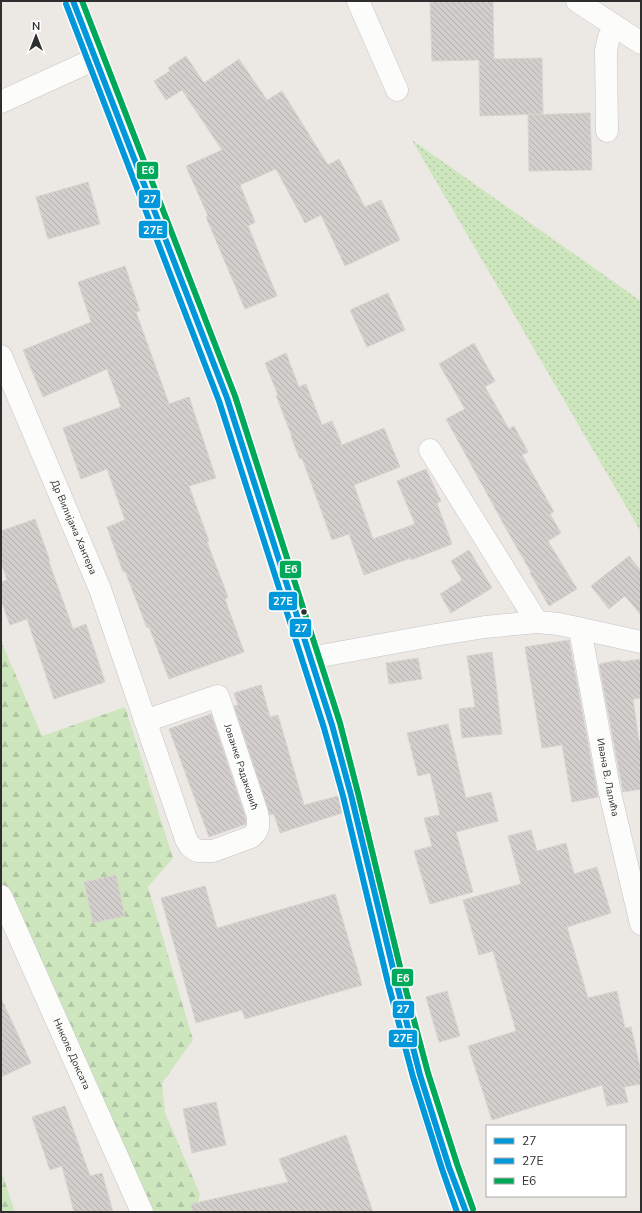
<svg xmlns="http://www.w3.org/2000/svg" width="642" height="1213" font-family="'Nunito Sans',sans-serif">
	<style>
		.forest { fill: url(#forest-firs) }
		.park { fill: url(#park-dots) }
		.building { fill: url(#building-back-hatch); stroke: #d7d4d0 }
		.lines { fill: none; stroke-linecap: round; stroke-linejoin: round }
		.minor-casing { stroke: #c5c4c5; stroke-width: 23 }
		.major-casing { stroke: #c6c5c4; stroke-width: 23 }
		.minor { stroke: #fcfcfb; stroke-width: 22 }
		.major { stroke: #e8e4d6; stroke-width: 22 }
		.bus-1-casing { stroke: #fff; stroke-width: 9 }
		.bus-2-casing { stroke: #fff; stroke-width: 9 }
		.bus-3-casing { stroke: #fff; stroke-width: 9 }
		.bus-1 { stroke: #0098da; stroke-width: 6 }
		.bus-2 { stroke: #0098da; stroke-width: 6 }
		.bus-3 { stroke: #00a859; stroke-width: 6 }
		.bus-dot { fill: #2e2e2e; stroke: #fff; stroke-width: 1.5 }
		.labels { text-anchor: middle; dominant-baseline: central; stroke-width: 3; stroke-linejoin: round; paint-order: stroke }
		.street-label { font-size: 10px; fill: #2e2e2e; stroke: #fff }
		.line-badge { stroke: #fff; stroke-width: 1.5 }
		.badge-label { font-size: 11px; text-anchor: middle; font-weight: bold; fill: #fff }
	</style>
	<defs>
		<pattern id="forest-firs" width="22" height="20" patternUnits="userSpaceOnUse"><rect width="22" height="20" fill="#cee6be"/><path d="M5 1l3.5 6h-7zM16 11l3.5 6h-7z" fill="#b1c6a4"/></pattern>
		<pattern id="park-dots" width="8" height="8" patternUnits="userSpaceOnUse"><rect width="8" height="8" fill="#cee6be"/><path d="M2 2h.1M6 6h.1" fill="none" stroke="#b1c6a4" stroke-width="1.8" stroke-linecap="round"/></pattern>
		<pattern id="building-back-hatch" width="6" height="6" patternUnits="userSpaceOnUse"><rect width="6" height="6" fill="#d1cecb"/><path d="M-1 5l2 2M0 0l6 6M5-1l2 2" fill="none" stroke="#b4b1af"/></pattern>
	</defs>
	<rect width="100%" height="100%" fill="#ece8e4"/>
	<!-- forest -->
	<g class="forest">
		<polygon points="1,641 42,736 125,707 173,858 148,887 193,1040 162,1083 165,1113 200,1194 196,1212 142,1212 1,896"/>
		<polygon points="1,1173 3,1176 15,1212 1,1212"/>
	</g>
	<!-- park -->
	<polygon class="park" points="412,140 641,301 641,533 641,532"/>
	<!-- building -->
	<g class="building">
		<polygon points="493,1 494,59 542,58 543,114 480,116 479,60 432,61 430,2"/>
		<polygon points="186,56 204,83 239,59 267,100 282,91 328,165 339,159 365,207 381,200 400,240 345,266 321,215 305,223 276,169 240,185 255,222 248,226 277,296 245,309 206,217 208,216 186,166 222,150 182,90 166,100 154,81 170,71 168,68"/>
		<polygon points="590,113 592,170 529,171 528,115"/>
		<polygon points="88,182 100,224 48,239 36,197"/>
		<polygon points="125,266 140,311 136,312 169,404 189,397 216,478 189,486 209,541 207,542 228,597 225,599 244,652 169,679 149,627 147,628 125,571 123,572 107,527 125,520 107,469 81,479 63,428 121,407 107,369 43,397 23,350 91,322 78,282"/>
		<polygon points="388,293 405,330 367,347 350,310"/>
		<polygon points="474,343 495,381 485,387 509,429 514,426 528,452 522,455 554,512 550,514 561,533 548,541 577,589 549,606 530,573 531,572 513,541 446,419 465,409 439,364"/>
		<polygon points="286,353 299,387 306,384 322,425 332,421 342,445 384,428 400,467 354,485 373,539 415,524 397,481 426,469 441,501 437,503 452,544 411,560 411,558 364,575 349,534 332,540 302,458 300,459 291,437 292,437 276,395 278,395 265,363"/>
		<polygon points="35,519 50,561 49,562 73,629 86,624 105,682 54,699 27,619 10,625 1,600 1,582 7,580 1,562 1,531"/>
		<polygon points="469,550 492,588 451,613 440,594 462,580 451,561"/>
		<polygon points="629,556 641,571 641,615 625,596 609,609 591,586"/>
		<polygon points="569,640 598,797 572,802 562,745 542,748 525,647"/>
		<polygon points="492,652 502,734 462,738 459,709 475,707 467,656"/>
		<polygon points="418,658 422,679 389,684 386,663"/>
		<polygon points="641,659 641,698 633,699 639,741 641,741 641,789 623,792 599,664 620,660 621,662"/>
		<polygon points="261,685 270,717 278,715 304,805 338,796 342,813 280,833 274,814 270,815 234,706 238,705 234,693"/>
		<polygon points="211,714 245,816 246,824 209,837 169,729"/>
		<polygon points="448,724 466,798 491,792 498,821 456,832 473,892 430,904 414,851 432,846 424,818 440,815 430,773 418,776 407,733"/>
		<polygon points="531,830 537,851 566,843 574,874 597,867 611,913 567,927 588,998 617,991 625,1028 631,1027 641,1072 641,1084 624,1087 628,1102 607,1106 602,1085 492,1120 468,1046 516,1031 493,951 479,955 463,900 521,884 508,836"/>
		<polygon points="116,875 125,916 93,923 84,882"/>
		<polygon points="205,886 217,928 335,894 362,985 245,1019 242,1010 196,1023 161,898"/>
		<polygon points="447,991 460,1036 439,1042 426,997"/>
		<polygon points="1,998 31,1063 1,1077"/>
		<polygon points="216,1102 226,1145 192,1153 183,1109"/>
		<polygon points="65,1106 90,1176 102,1173 113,1212 74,1212 62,1166 50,1170 32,1117"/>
		<polygon points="346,1135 373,1212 192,1212 191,1204 288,1182 279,1159"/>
	</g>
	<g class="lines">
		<defs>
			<g id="minor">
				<polyline points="358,1 397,90"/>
				<polyline points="577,1 641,43"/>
				<polyline points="1,102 95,59"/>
				<polyline points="607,131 606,50 609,37 616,27"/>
				<path id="s1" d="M1,356L100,589L186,839L190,846L197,851H213L251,837L256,832L258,827V819L257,813L218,696L145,721"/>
				<polyline points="430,450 537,622"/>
				<path id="s2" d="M580,629L610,793L641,924"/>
				<polyline points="310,658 435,635 485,627 537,622 559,624 641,642"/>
				<path id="s3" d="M1,896L142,1212"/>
			</g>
			<path id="major" d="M73,1L107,88L227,398L310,658C332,717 347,779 362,841C392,964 419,1093 466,1212"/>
		</defs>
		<!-- minor casing -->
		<use href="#minor" class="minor-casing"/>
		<!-- major casing -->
		<use href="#major" class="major-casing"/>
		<!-- minor -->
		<use href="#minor" class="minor"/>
		<!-- major -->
		<use href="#major" class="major"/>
		<defs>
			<polyline id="bus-1" points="73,1 227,398 332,725 351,795 396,981 420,1075 449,1167 466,1212"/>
			<polyline id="bus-2" points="66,4 219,401 324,728 343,796 388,983 413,1077 442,1169 457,1212"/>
			<polyline id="bus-3" points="82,1 235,396 340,723 358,793 403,979 428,1073 457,1164 473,1209"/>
		</defs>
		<!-- bus-1 casing -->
		<use href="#bus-1" class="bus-1-casing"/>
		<!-- bus-2 casing -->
		<use href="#bus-2" class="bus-2-casing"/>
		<!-- bus-3 casing -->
		<use href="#bus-3" class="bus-3-casing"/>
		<!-- bus-1 -->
		<use href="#bus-1" class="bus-1"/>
		<!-- bus-2 -->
		<use href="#bus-2" class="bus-2"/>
		<!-- bus-3 -->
		<use href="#bus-3" class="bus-3"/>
	</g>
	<!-- markers -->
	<circle class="bus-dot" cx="304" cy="612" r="3.5"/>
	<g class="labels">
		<!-- street labels -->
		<g class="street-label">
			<text stroke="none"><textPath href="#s1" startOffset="186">Др Вилијама Хантера</textPath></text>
			<text transform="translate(241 767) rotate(72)">Јованке Радаковић</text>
			<text stroke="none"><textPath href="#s2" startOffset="151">Ивана В. Лалића</textPath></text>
			<text stroke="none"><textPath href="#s3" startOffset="173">Николе Доксата</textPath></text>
		</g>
	</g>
	<g class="line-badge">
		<rect x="136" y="161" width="23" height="19" rx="4" fill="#00a859"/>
		<rect x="138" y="189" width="23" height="20" rx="4" fill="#0098da"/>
		<rect x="138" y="220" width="30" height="19" rx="4" fill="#0098da"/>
		<rect x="279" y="560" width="23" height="19" rx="4" fill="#00a859"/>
		<rect x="268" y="591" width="30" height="20" rx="4" fill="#0098da"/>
		<rect x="289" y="618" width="23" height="20" rx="4" fill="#0098da"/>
		<rect x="391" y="968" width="23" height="19" rx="4" fill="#00a859"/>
		<rect x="392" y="1000" width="23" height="19" rx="4" fill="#0098da"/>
		<rect x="388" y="1029" width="30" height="19" rx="4" fill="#0098da"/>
	</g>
	<g class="badge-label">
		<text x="148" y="174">E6</text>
		<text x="150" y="203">27</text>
		<text x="153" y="234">27E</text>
		<text x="291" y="573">E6</text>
		<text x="283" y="605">27E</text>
		<text x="301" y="632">27</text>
		<text x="403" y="982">E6</text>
		<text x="403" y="1013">27</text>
		<text x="403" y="1042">27E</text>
	</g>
	<!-- border -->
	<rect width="642" height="1213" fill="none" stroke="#2e2e2e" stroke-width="4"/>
	<!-- legend -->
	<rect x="486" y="1125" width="140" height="72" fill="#ffffff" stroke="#ababab"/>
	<rect x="494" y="1138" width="20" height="6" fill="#0098da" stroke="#ababab"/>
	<text x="522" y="1145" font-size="12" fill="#2e2e2e">27</text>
	<rect x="494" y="1158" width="20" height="6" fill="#0098da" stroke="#ababab"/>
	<text x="522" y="1165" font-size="12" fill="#2e2e2e">27E</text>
	<rect x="494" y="1178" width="20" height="6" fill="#00a859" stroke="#ababab"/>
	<text x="522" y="1185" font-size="12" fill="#2e2e2e">E6</text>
	<!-- north arrow -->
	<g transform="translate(36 36)" stroke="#ffffff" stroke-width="3" paint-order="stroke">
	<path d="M0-3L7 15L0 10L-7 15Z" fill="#2e2e2e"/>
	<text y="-6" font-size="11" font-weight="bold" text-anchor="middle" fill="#2e2e2e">N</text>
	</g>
</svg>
